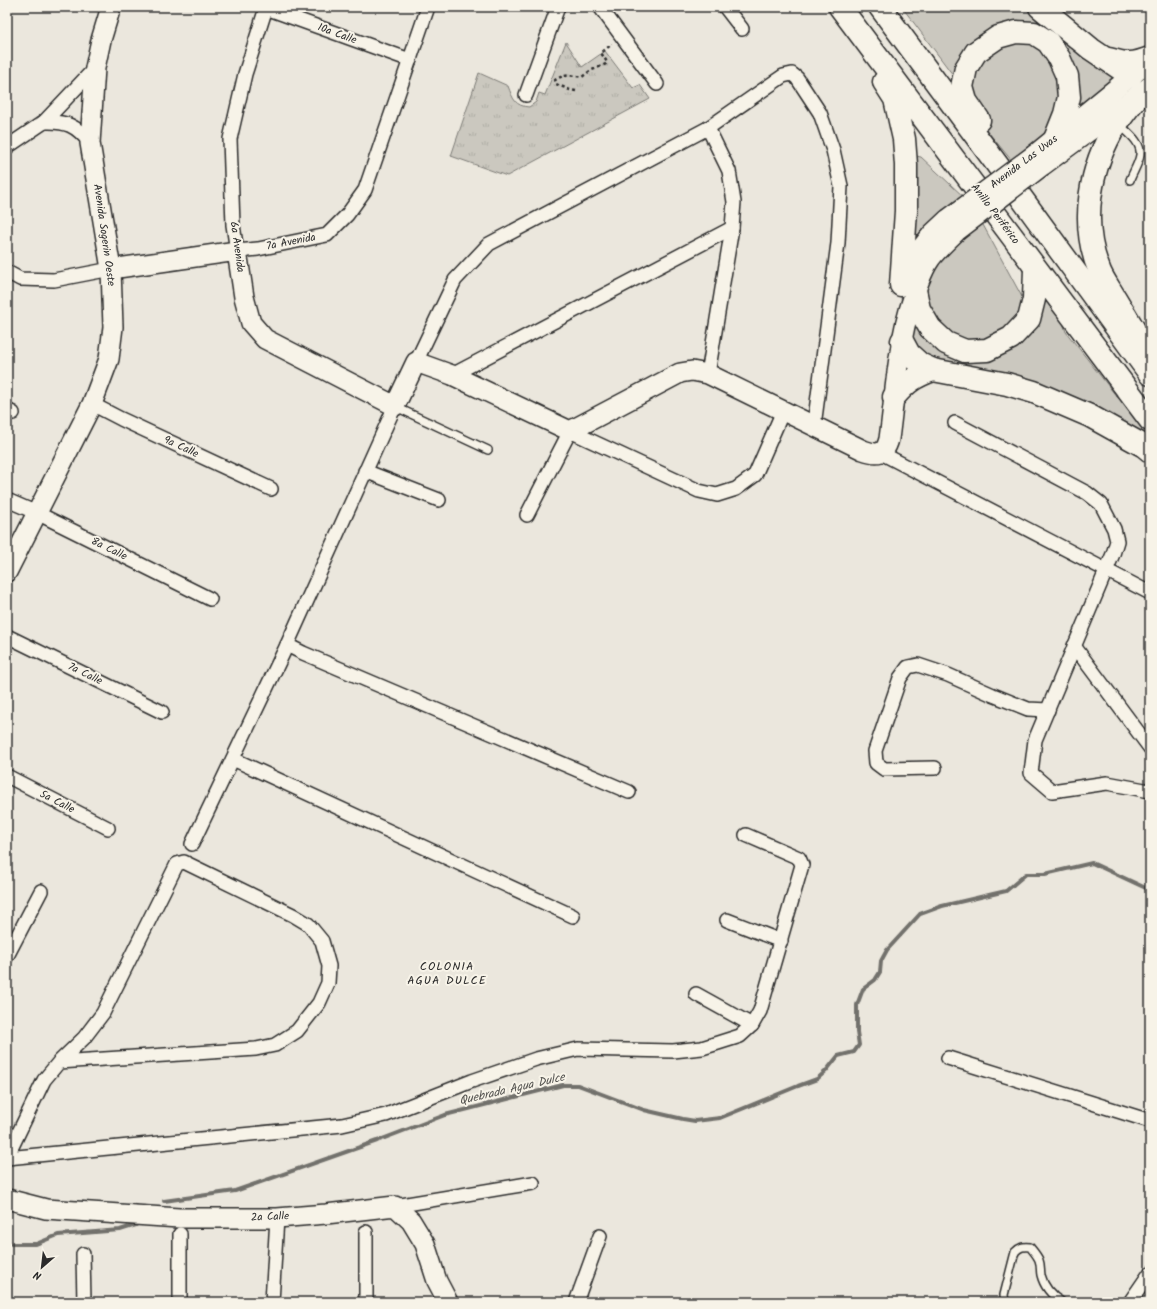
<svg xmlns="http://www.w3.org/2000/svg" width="1157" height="1309" font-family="Kalam,sans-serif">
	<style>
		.grass { fill: #cbc8bf; stroke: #7b7a75 }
		.park { fill: url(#park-tufts); stroke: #7b7a75 }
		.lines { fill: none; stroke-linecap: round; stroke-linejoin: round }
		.stream { stroke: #72716c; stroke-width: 4 }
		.lane-casing { stroke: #2b2b2b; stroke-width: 10 }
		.street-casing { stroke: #2b2b2b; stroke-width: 16 }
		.secondary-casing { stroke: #2b2b2b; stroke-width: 22 }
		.highway-casing { stroke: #2b2b2b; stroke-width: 25 }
		.path { stroke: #2b2b2b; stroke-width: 2.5; stroke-dasharray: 3 3; stroke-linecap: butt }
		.lane { stroke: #f7f3e8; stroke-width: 7 }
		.street { stroke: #f7f3e8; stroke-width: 13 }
		.secondary { stroke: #f7f3e8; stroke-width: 19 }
		.highway { stroke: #f7f3e8; stroke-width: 22 }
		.secondary-bridge-casing { stroke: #2b2b2b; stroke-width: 22; stroke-linecap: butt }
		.secondary-bridge { stroke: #f7f3e8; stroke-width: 19 }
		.labels { text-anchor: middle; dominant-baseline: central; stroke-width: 4; stroke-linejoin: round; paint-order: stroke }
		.street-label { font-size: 11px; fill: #2b2b2b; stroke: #f7f3e8 }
		.neighbourhood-label { font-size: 12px; letter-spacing: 1px; fill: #2b2b2b; stroke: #f7f3e8 }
		.water-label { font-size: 12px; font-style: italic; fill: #555451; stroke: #f7f3e8 }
	</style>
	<defs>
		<pattern id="park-tufts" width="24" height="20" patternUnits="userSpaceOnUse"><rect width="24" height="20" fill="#cbc8bf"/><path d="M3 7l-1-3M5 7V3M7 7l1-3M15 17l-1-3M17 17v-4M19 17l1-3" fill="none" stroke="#aeaca4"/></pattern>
	</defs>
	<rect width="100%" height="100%" fill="#ebe7dd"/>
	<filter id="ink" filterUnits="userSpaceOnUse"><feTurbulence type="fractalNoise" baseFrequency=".025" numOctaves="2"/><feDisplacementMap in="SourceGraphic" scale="8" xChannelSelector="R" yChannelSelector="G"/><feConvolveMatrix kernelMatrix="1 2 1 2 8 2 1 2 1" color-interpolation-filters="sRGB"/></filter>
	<g filter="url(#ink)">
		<!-- grass -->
		<g class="grass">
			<polygon points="902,7 1040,7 1131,76 1017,167 984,127 962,87"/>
			<polygon points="905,154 921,157 965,198 982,223 1022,297 1034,299 1052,289 1066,332 1117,397 1143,411 1150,420 1150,441 1090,416 933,370 902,341 901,285"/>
		</g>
		<!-- park -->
		<path class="park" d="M566,42L582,67L605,51L633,88L640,85L650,99L507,176L451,156L479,73L508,86C513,99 515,106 529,107L536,102L539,93L545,95Z"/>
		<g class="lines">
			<!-- stream -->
			<g class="stream">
				<polyline points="164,1201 235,1191 377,1141 445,1115 563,1085 578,1085 644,1110 683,1119 695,1121 720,1118 798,1086 817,1079 826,1071 838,1056 854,1052 859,1045 857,1032 857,1005 863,989 875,980 880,972 881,961 887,950 920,914 942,906 1006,891 1026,874 1045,874 1092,863 1150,890"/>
				<polyline points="7,1243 13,1244 36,1244 58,1235 120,1230 136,1225"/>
			</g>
			<defs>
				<g id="lane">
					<path d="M1119,124C1127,132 1142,142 1140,155C1139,163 1133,172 1130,180"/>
					<polyline points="396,407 488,450"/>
					<path d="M1005,1302L1004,1295L1015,1252C1020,1247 1023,1246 1030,1247C1033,1251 1037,1255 1039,1260C1041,1265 1040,1270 1041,1275C1044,1287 1052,1296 1062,1302"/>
				</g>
				<g id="street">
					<polyline points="263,7 410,60"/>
					<polyline points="600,7 657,84"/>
					<polyline points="725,7 742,29"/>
					<polyline points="266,8 245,74 230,139 233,225 237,251 258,249 327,235 347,215 365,190 428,7"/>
					<polyline points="526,95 558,7"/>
					<path d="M44,122C66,121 76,125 90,143"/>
					<polyline points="708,128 729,171 734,202 732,228 708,374"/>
					<polyline points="7,147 44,122 95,68"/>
					<polyline points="7,272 20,279 54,280 111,269"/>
					<polyline points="416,362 455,280 489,244 708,128 783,76 792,74 797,78 820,113 833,150 841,186 838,243 814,426"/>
					<polyline points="452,375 732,228"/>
					<polyline points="92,404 121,419 271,489"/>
					<polyline points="7,410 13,413"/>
					<polyline points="955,423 1087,493 1101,504 1114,529 1117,541 1113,554 1035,740 1031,773 1052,791 1107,783 1150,791"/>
					<polyline points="881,453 1150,593"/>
					<polyline points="365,471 439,500"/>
					<polyline points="7,500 37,513 210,599"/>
					<polyline points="527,515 570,431 699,491 717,495 736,489 755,475 783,411"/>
					<polyline points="7,636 162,712"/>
					<polyline points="287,645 303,653 629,792"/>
					<polyline points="1074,646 1150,748"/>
					<polyline points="233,759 573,916"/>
					<polyline points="935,768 884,769 876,763 875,751 900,678 908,667 918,665 948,675 993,695 1028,709 1048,710"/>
					<polyline points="7,776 108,828"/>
					<polyline points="192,844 287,645 395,406"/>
					<polyline points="727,920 781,941"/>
					<polyline points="7,956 41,891"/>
					<polyline points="696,994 752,1025"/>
					<polyline points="948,1058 1150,1121"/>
					<polyline points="7,1157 44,1080 59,1062 84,1038 103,1013 177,864 184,862 293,915 308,924 322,941 329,966 328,983 319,1003 297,1031 275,1045 256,1049 59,1062"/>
					<polyline points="7,1158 342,1125 386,1115 472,1081 536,1059 578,1049 673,1051 702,1048 740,1036 752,1025 760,1011 802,865 799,858 746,835"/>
					<polyline points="395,1206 533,1183"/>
					<polyline points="83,1254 84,1302"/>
					<polyline points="180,1302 180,1234"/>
					<polyline points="272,1302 277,1218"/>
					<polyline points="366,1302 366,1232"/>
					<polyline points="576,1302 600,1236"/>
					<polyline points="1130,1302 1150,1273"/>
				</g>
				<g id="secondary">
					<polyline points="1034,155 1141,68"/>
					<polyline points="1042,166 1150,86"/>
					<path d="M111,269L237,251L244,297L251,323L265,339L395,406L416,362L452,375L570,431L680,373L692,371L708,374L863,450C877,455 885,455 889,439C896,387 898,331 919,282C922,274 926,265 931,258C939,248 948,240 957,231"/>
					<polyline points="903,282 915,256 932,234 948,219"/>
					<polyline points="7,572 92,404 109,359 113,327 111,269 90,143 95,68 101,40 111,7"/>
					<polyline points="7,1199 46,1209 179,1218 277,1218 326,1214 395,1206 411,1221 425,1244 437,1281 448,1302"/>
				</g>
				<g id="highway">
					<polyline points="840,7 1150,420"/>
					<polyline points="880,7 996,163 1150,374"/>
					<polyline points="1040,7 1091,49 1131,76"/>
					<path d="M1109,59C1127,64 1132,65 1150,58"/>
					<polyline points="884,82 895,99 904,139 906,165 906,211 901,285"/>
					<path d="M1140,94C1132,103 1124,113 1117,123C1090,166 1079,223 1100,272C1104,281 1110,289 1115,298C1124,313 1133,328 1142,343"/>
					<polyline points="979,120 966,101 962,87 966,68 976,52 998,37 1016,32 1034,33 1048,42 1059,58 1067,76 1069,97 1065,114 1055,139"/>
					<polyline points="915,290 919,309 930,328 946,343 965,351 987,350 1011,338 1029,319 1034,299 1035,268"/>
					<polyline points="902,341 909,354 920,364 933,370 1007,384 1034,392 1090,416 1144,446 1150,451"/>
					<path d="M894,397C907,382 914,377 933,370"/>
				</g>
			</defs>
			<!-- lane casing -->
			<use href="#lane" class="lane-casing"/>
			<!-- street casing -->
			<use href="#street" class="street-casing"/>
			<!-- secondary casing -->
			<use href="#secondary" class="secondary-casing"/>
			<!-- highway casing -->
			<use href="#highway" class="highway-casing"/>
			<!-- path -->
			<path class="path" d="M576,91L570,90L556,84L555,80C564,74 572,75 582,77L590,71L606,64L607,62L601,53L612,44"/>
			<!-- lane -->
			<use href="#lane" class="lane"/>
			<!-- street -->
			<use href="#street" class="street"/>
			<!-- secondary -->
			<use href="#secondary" class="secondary"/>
			<!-- highway -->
			<use href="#highway" class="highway"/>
			<defs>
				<g id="secondary-bridge">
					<polyline points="948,219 1034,155"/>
					<polyline points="957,231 1042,166"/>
				</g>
			</defs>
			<!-- secondary-bridge casing -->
			<use href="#secondary-bridge" class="secondary-bridge-casing"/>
			<!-- secondary-bridge -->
			<use href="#secondary-bridge" class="secondary-bridge"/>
		</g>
	</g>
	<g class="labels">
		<!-- street labels -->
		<g class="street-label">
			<text transform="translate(337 34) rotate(20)">10a Calle</text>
			<text transform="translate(1024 162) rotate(-37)">Avenida Las Uvas</text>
			<text transform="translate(995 214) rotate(53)">Anillo Periférico</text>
			<text transform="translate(104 235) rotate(82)">Avenida Sogerin Oeste</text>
			<text transform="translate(291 242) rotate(-11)">7a Avenida</text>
			<text transform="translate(237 247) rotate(82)">6a Avenida</text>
			<text transform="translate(181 447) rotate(25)">9a Calle</text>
			<text transform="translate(109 549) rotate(26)">8a Calle</text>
			<text transform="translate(85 674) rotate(26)">7a Calle</text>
			<text transform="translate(57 802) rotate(27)">5a Calle</text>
			<text transform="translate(270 1217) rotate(-2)">2a Calle</text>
		</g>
		<!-- neighbourhood labels -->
		<g class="neighbourhood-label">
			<text x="447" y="966">COLONIA<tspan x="447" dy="14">AGUA DULCE</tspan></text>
		</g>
		<!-- water labels -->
		<g class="water-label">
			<text transform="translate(512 1089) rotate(-13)">Quebrada Agua Dulce</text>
		</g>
	</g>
	<!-- margin -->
	<rect width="1157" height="1309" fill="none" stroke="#f7f3e8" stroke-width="24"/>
	<rect x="12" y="12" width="1133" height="1285" fill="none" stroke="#2b2b2b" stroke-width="1.5" filter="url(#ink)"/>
	<!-- north arrow -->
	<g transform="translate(42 1267) rotate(208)" stroke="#f7f3e8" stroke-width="3" paint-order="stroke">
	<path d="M0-3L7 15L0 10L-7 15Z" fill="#2b2b2b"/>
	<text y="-6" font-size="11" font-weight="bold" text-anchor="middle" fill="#2b2b2b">N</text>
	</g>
</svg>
